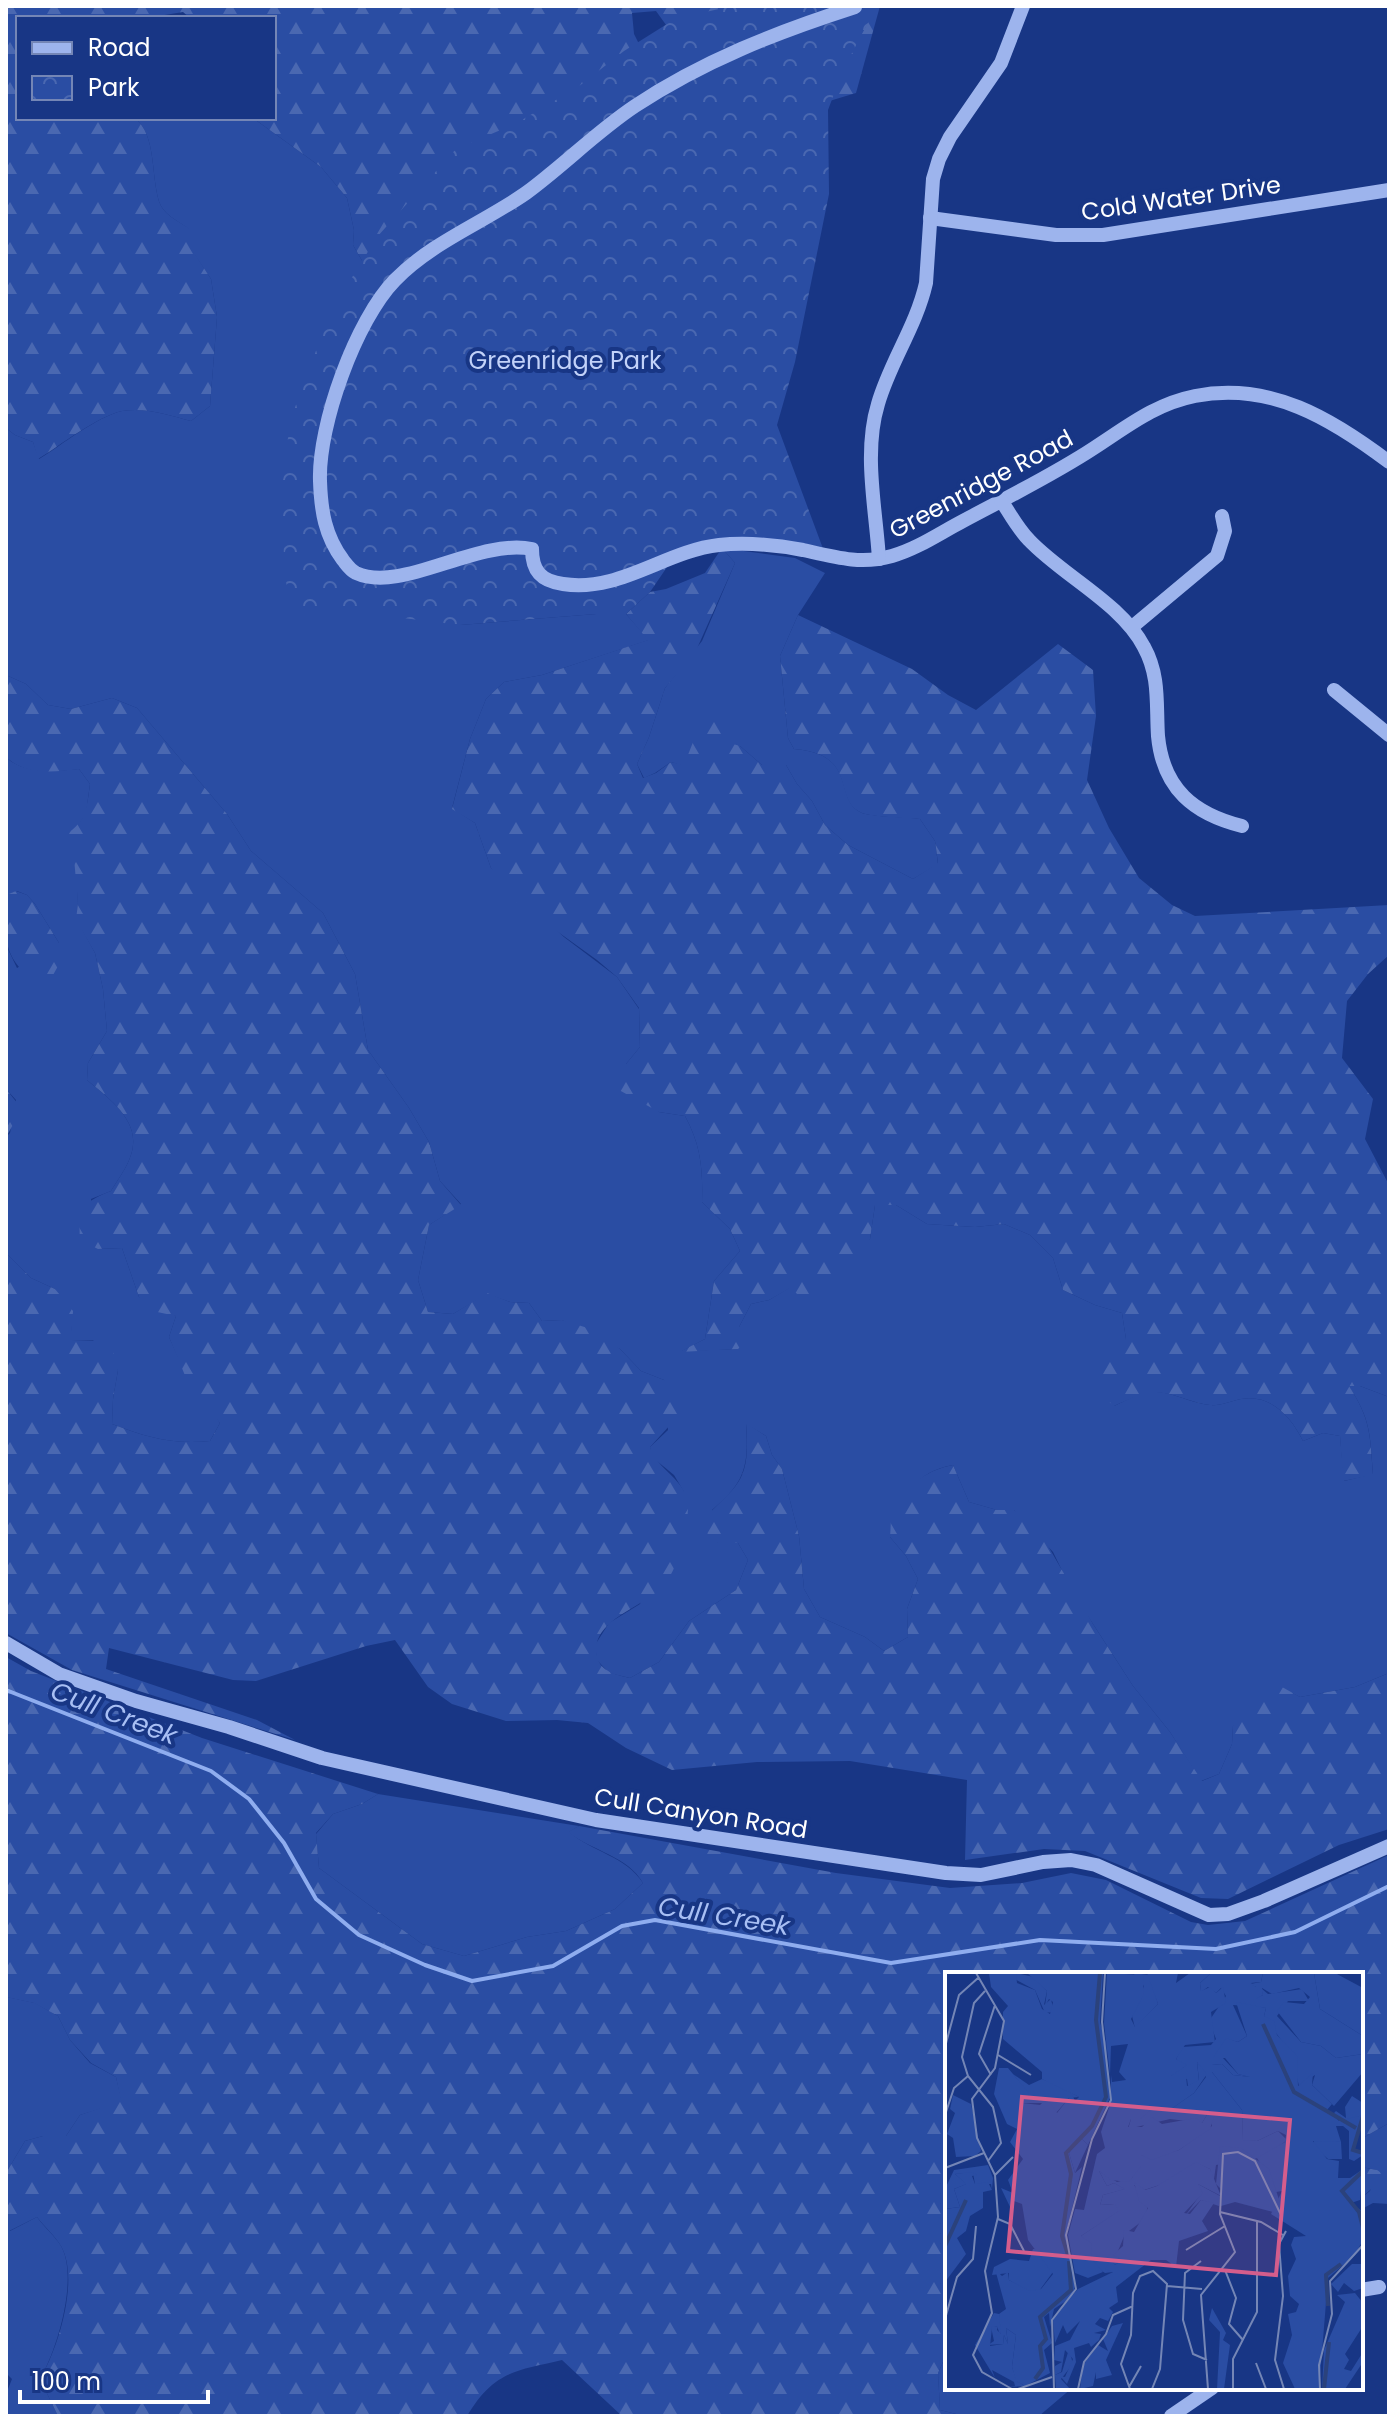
<svg xmlns="http://www.w3.org/2000/svg" width="1395" height="2422" font-family="Poppins,sans-serif">
	<style>
		.green { fill: #2a4da3 }
		.forest { fill: url(#forest-firs) }
		.park { fill: url(#park-crowns) }
		.lines { fill: none; stroke-linecap: round; stroke-linejoin: round }
		.stream { stroke: #8fadef; stroke-width: 4 }
		.minor { stroke: #9db4ed; stroke-width: 14 }
		.labels { text-anchor: middle; dominant-baseline: central; stroke-width: 8; stroke-linejoin: round; paint-order: stroke }
		.street-label { font-size: 24px; fill: #fff; stroke: #183685 }
		.park-label { font-size: 24px; fill: #c2d2f9; stroke: #183685 }
		.water-label { font-size: 26px; font-style: italic; fill: #a8bff4; stroke: #183685 }
		.inset-river { fill: none; stroke: #2b427c; stroke-width: 4 }
		.inset-road { fill: none; stroke: #7486b6; stroke-width: 2 }
		.view { fill: #d45d8c; fill-opacity: 0.15; stroke: #d45d8c; stroke-width: 4 }
		.inset-edge { fill: none; stroke: #fff; stroke-width: 4 }
	</style>
	<defs>
		<pattern id="forest-firs" width="22" height="20" patternUnits="userSpaceOnUse" patternTransform="scale(2)"><rect width="22" height="20" fill="#2a4da3"/><path d="M5 1l3.5 6h-7zM16 11l3.5 6h-7z" fill="#4a68b1"/></pattern>
		<pattern id="park-crowns" width="20" height="18" patternUnits="userSpaceOnUse" patternTransform="scale(2)"><rect width="20" height="18" fill="#2a4da3"/><path d="M2 6a3 3 0 1 1 6 0M12 15a3 3 0 1 1 6 0" fill="none" stroke="#4a68b1"/></pattern>
	</defs>
	<rect width="100%" height="100%" fill="#183685"/>
	<!-- green -->
	<g class="green">
		<path d="M134,118H253L321,167L347,198L354,230L353,245L364,264L460,625L596,614H626L649,640L542,675L504,682L486,699L470,739L452,808L475,823L491,868L564,937L617,977L639,1009L640,1047L626,1064L659,1112L685,1116C701,1145 703,1170 702,1202L730,1229L740,1251L714,1281L705,1339L682,1351L738,1349L739,1327L751,1304L769,1300L870,1239L875,1205H896L927,1224L975,1227L1004,1224L1030,1235L1053,1258L1063,1290L1095,1305L1122,1313L1126,1339L1114,1406C1123,1402 1133,1396 1143,1393C1164,1387 1189,1403 1210,1405C1220,1406 1231,1401 1241,1399C1272,1394 1291,1417 1303,1441L1323,1433L1340,1436L1344,1481L1373,1474C1370,1434 1371,1419 1348,1385L1360,1386L1389,1397V1673L1355,1687L1300,1697L1282,1688L1233,1726L1232,1744L1219,1774L1201,1781L1170,1732L1133,1686L1073,1593L1053,1552L1014,1510H997L969,1502L953,1465C909,1473 905,1501 890,1537L906,1556L918,1579L907,1609L908,1637L884,1651L865,1637L820,1617L804,1589L799,1536L782,1469L772,1455L766,1436L746,1424C749,1466 745,1483 712,1510L718,1543H738L748,1560L736,1590L689,1621L659,1662L630,1678L609,1673L597,1660L595,1645L609,1623L640,1604L684,1492L674,1475L652,1457L650,1447L668,1430L664,1380L641,1371L620,1349L562,1320L542,1321L529,1303L510,1302L487,1294L453,1314L428,1312L418,1280L429,1225L461,1204L440,1181L429,1142L409,1108L368,1050L355,974L323,913L251,851L227,814L137,708L112,698L71,709L48,705L26,684L6,675V428L15,435L33,442L39,459C62,445 96,417 122,411C145,407 169,415 191,421L210,406L217,317L211,279L188,245L190,230C182,223 166,216 161,206C150,183 158,133 134,118Z"/>
		<path d="M722,548L795,558L825,573L798,615L780,656L788,738L794,749C860,754 832,800 862,813C873,817 907,817 920,819L935,841L938,864L913,879L848,845L825,825L812,801L797,784L786,765H762L740,746L684,766L671,762L655,773L644,778L637,764L649,737L665,688L702,641L735,563Z"/>
		<path d="M6,757C24,775 56,771 79,769L90,784L86,813L75,831L78,903L77,920L95,953L103,989L107,1031L88,1063L87,1080C106,1096 136,1117 133,1145C132,1161 119,1178 111,1191L91,1199L98,1249L122,1248L139,1297L176,1316L169,1337L178,1357L220,1423L210,1441C174,1445 145,1437 112,1424L113,1399L118,1370L93,1340H70L72,1323L55,1289L31,1278L6,1253V1137L10,1133L16,1100L6,1089V945L17,968L59,943L35,904L27,895L17,891L6,895Z"/>
		<path d="M378,1794L579,1826L569,1832C592,1852 626,1856 643,1883L615,1909L566,1931L527,1937L464,1956L422,1944L319,1868L316,1834L333,1814L362,1804Z"/>
		<polygon points="7,1997 35,2003 58,2016 70,2040 90,2063 116,2077 122,2102 80,2115 66,2136 43,2136 25,2141 6,2173"/>
		<polygon points="1389,2123 1389,2204 1373,2203 1362,2209 1361,2198 1370,2191 1377,2170 1361,2167 1361,2139"/>
		<path d="M37,2217C44,2227 55,2236 61,2246C79,2278 57,2350 40,2379L58,2416H6V2394L12,2379L6,2373V2225L10,2231Z"/>
		<polygon points="947,2353 947,2388 1072,2388 1039,2416 964,2416 940,2410 938,2373"/>
	</g>
	<!-- forest -->
	<g class="forest">
		<path d="M6,6H769L669,29L656,11L632,13L634,34L653,72L364,264L353,245L354,230L347,198L321,167L253,118H274V18H190L183,12L146,18H18V118H134C158,133 150,183 161,206C166,216 182,223 191,230L189,245L211,279L217,317L210,406L191,421C169,415 145,407 122,411C96,417 61,445 38,459L33,442L15,435L6,428Z"/>
		<polygon points="820,6 880,6 856,93 826,102"/>
		<path d="M722,548L735,563L695,653L665,688L649,737L637,764L643,778L656,773L671,762L684,765L699,727L721,719L726,742L740,746L762,765H786L797,784L812,801L825,825L848,845L913,879L938,863L935,841L920,819C907,818 873,817 862,813C831,800 860,754 794,749L788,738L780,656L798,615L912,669L948,695L976,710L1058,644L1093,670L1096,716L1087,780L1109,828L1139,878L1172,905L1195,916L1389,905V955L1368,974L1347,1001L1342,1058L1373,1099L1365,1139L1389,1185V1397L1360,1386H1349C1371,1420 1370,1435 1373,1475L1343,1481L1340,1436L1323,1433L1303,1441C1291,1417 1272,1394 1241,1399C1231,1401 1220,1406 1210,1405C1189,1403 1164,1387 1143,1394C1133,1397 1123,1402 1114,1406L1100,1394L1099,1363L1126,1339L1122,1313L1095,1305L1063,1290L1053,1258L1030,1235L1004,1224L975,1227L927,1224L896,1205H875L870,1239L839,1292L824,1291L808,1303L790,1288L769,1300L751,1304L739,1327L747,1340L738,1349L679,1352L705,1339L714,1281L740,1251L730,1229L702,1202C703,1170 701,1145 685,1116L659,1112L619,1090L626,1064L640,1047L639,1008L617,977L597,960L515,901L491,868L475,823L452,809L470,739L486,699L504,682L542,675L648,640L626,614L650,592L666,589L705,573Z"/>
		<path d="M6,675L26,684L48,705L71,709L112,698L137,708L227,814L251,851L323,913L355,974L368,1050L409,1108L429,1142L440,1181L461,1205L429,1225L418,1280L428,1312L453,1314L487,1293L510,1302L529,1303L542,1321L562,1320L594,1330L620,1349L641,1371L664,1380L680,1399L682,1412L650,1447C656,1470 689,1480 688,1508C687,1532 679,1565 665,1584C647,1607 589,1619 597,1656C600,1672 617,1675 630,1678L659,1662L689,1621L736,1590L748,1560L738,1543H718L698,1525C737,1483 751,1486 746,1423L766,1436L772,1455L782,1469L799,1536L804,1589L820,1617L865,1637L884,1651L908,1637L907,1609L918,1579L906,1556L890,1537C891,1528 890,1513 895,1505C907,1484 930,1469 953,1465L969,1502L997,1510H1014L1036,1525L1093,1624L1133,1686L1170,1732L1202,1781L1219,1774L1232,1744L1233,1726L1239,1706L1261,1690L1282,1687L1300,1697L1355,1687L1389,1673V1829L1339,1845L1228,1899L1201,1898L1085,1851L1044,1849L965,1860L967,1780L850,1761L757,1762L672,1770L626,1748L588,1723L557,1720L506,1721L452,1704L428,1687L395,1640L366,1646L256,1681L233,1680L109,1648L106,1669L257,1720L295,1740L72,1670L6,1633V1253L31,1278L55,1289L73,1311L71,1340L110,1341L118,1370L113,1399L112,1424C145,1437 174,1445 210,1441L220,1423L189,1385L169,1337L176,1316L148,1310L139,1297L122,1248L98,1249L80,1240C78,1210 82,1202 111,1191C119,1178 132,1161 133,1145C136,1117 106,1096 87,1080L88,1063L107,1031L103,989L95,953L76,920L78,903L74,858L56,840C85,825 86,815 90,784L79,769C54,772 26,776 6,757Z"/>
		<path d="M16,891L27,895L35,904L59,943L62,959L53,975L36,982C0,956 6,937 6,895Z"/>
		<polygon points="6,1089 22,1109 6,1137"/>
		<path d="M6,1657L31,1671L202,1738L378,1794L362,1804L333,1814L316,1833L319,1868L422,1944L464,1956L527,1937L566,1931L615,1909L643,1883C628,1856 592,1851 568,1832L579,1826L836,1873L950,1888L1022,1883L1071,1873L1106,1880L1191,1922L1208,1925L1245,1921L1389,1855V2123L1361,2139V1974H947V2353L938,2373L940,2410L964,2416H622L562,2360C515,2371 494,2371 467,2416H58L40,2379C58,2349 80,2279 61,2246C55,2236 44,2226 37,2217L9,2231L6,2225V2173L25,2141L43,2136H66L80,2115L121,2101L116,2077L91,2063L70,2040L58,2016L34,2003L6,1997Z"/>
		<polygon points="1361,2167 1377,2170 1386,2176 1361,2198"/>
	</g>
	<!-- park -->
	<polygon class="park" points="732,6 869,6 872,15 843,70 828,110 829,194 795,362 777,425 825,554 811,549 678,551 650,592 626,614 596,614 460,625 288,604 280,505 290,421 330,313 377,237 456,149 515,124 578,87 624,51 675,19"/>
	<g class="lines">
		<!-- stream -->
		<polyline class="stream" points="6,1690 211,1771 249,1799 284,1843 316,1899 359,1935 425,1965 472,1981 553,1966 622,1926 655,1920 891,1963 1040,1940 1216,1949 1295,1932 1389,1886"/>
		<!-- minor -->
		<g class="minor">
			<path d="M855,7C777,32 703,61 635,106C596,132 563,166 526,193C483,223 432,242 395,280C356,320 318,425 320,481C321,511 325,536 343,560C347,565 350,570 356,573C401,594 477,538 532,549C532,571 541,581 563,584C619,593 665,551 719,545C747,542 776,545 803,550C834,557 861,565 892,556C917,549 940,533 963,521C1006,498 1053,475 1094,448C1128,426 1155,404 1195,396C1270,381 1332,419 1389,462"/>
			<polyline points="930,218 1056,235 1103,235 1389,190"/>
			<path d="M1001,500C1010,514 1018,529 1029,540C1063,576 1121,603 1144,647C1160,676 1156,704 1158,736C1163,789 1194,814 1242,826"/>
			<path d="M879,559C876,509 863,453 878,404C890,362 916,327 926,283L933,179L939,159L950,137L1001,63L1023,6"/>
			<polyline points="1132,627 1217,556 1225,531 1222,516"/>
			<polyline points="1334,690 1389,735"/>
			<polyline points="6,1643 59,1674 136,1701 229,1727 322,1758 596,1820 946,1873 981,1875 1043,1862 1071,1860 1096,1865 1209,1915 1228,1914 1264,1901 1389,1846"/>
			<polyline points="1361,2290 1379,2287"/>
			<polyline points="1171,2416 1212,2388"/>
		</g>
	</g>
	<g class="labels">
		<!-- street labels -->
		<g class="street-label">
			<text transform="translate(1181 198) rotate(-8)">Cold Water Drive</text>
			<text transform="translate(981 484) rotate(-28)">Greenridge Road</text>
			<text transform="translate(701 1813) rotate(9)">Cull Canyon Road</text>
		</g>
		<!-- park labels -->
		<g class="park-label">
			<text x="565" y="360">Greenridge Park</text>
		</g>
		<!-- water labels -->
		<g class="water-label">
			<text transform="translate(114 1713) rotate(21)">Cull Creek</text>
			<text transform="translate(724 1916) rotate(9)">Cull Creek</text>
		</g>
	</g>
	<!-- overview -->
	<g transform="translate(945 1972)">
		<rect width="418" height="418" fill="#183685"/>
		<path d="M71,1L89,5L102,19L99,33L106,27L109,40L100,41L90,18L68,6ZM188,1L205,3L213,32L190,56L187,44L199,14ZM266,1H318L316,10L306,11L311,15V26L318,23L316,16L323,22L357,17L364,29H343L332,44L356,70L376,74L391,86L418,82V100L389,134L367,113L370,103L354,114L346,82L319,44L321,36L288,33L302,64L293,70L281,67L277,85L293,102L305,105L288,103L277,92L267,93V100L297,138L298,167L312,169L333,159L342,168L320,185L271,193L268,214L265,197L251,191L227,209L199,218L189,213L203,233L200,247L180,262L173,279L177,288L170,293L166,289L168,300L160,301L152,296L136,264L173,239L169,232L155,233L158,223L179,217L169,211L162,214L154,199L172,210L187,206L196,183L210,185L234,178L267,154L265,138L257,151L225,147L183,157L186,147L208,136L223,139L249,121L261,105L252,90L254,109L243,114L242,107L226,104L228,98L239,95L231,87L237,75L266,73L271,67L264,49L281,24L276,16L271,21L263,15L256,20L255,11ZM369,1H390L418,16V64L375,37ZM68,102L84,113L97,107L111,112L134,125L124,126L111,141L99,131H77L74,128L82,126L81,119ZM407,124L418,131V143L397,151L387,143L391,139L401,146L400,135ZM135,165L143,173L130,201L124,181ZM369,165L396,170L397,187H383L369,175ZM43,193L48,206L47,218L46,212H30L28,201L10,202L22,212L9,217L15,235L0,237V217L9,198ZM253,212L275,224L274,234L256,228L240,244L255,223ZM88,277H94L108,300L94,319H81L64,308V301L47,303L49,295L65,287L84,289ZM49,341L54,342L58,356L55,363L52,354L47,356L45,374L58,372L59,363L63,372L61,356L71,363L67,395L72,409L80,414L64,415L70,414L69,410L47,398L50,406L30,373ZM178,351L161,388L167,403L151,407V400L148,414L135,417L138,393L153,373L163,379L158,367L167,354ZM124,377L128,392L116,407L125,417H111L110,403L117,400Z" fill="#2a4da3"/>
		<path d="M44,1H71L72,11L90,18L97,37L105,42L108,30L104,27L100,34L102,19L82,1H158L155,50L161,70L165,126L143,173L135,165L124,181L130,201L137,195L121,261L130,313L127,325L109,337L105,355L104,341L99,345L107,371L99,378L105,401L80,414L71,409L67,395L71,363L61,356L63,372L59,363L58,372L43,373L49,369L46,355L53,354L52,358L56,362L54,342L61,337L50,297L57,304L63,300L64,308L85,319L96,317L108,302L83,268L77,232L69,229L65,235L56,216L68,221L63,208L78,187L65,170L72,157L62,152L49,122L54,96H63L84,121L82,127L75,125L77,131L95,133L102,126L112,141L127,122L130,129L134,125L97,107V100L58,67V40L63,34L46,15ZM162,1L199,3L198,24L186,47L190,55L213,32L202,1H233L231,11L245,1H266L255,11L256,19L265,15L271,21L278,15L281,31L266,40L270,70L240,73L231,87L242,93L226,104H241L242,114L254,108L252,90L262,102L249,121L222,140L208,136L195,147H186L183,155H197L207,145L217,152L251,146L257,151L265,138L270,142L265,157L234,178L207,188L196,183V194L184,210L166,208L154,199L162,214L169,211L180,217L158,223L155,233L170,232L174,239L136,264L146,271L147,287L158,300L143,306L130,301L123,263L130,237L139,238L152,182L160,176L156,160L166,130V103L167,110L181,108L174,100L183,72L166,74L165,103L159,51ZM318,1H369L375,37L418,64V82L391,86L376,74L356,70L332,39L339,30L359,32L365,25L354,16L327,22L317,16L318,23L311,27V15L305,12L316,10ZM291,30L321,36L319,44L329,49L332,63L352,84L353,114L368,101L367,113L387,132L382,138L394,149L418,143L409,177L418,179V183L409,189L404,187V159L398,154H391L396,170L368,169L382,187L394,189L393,206H405L418,197L415,228L406,231L418,240V268L410,283L383,306L374,417H350L338,391L347,363L343,342L351,340L354,332L345,324L343,304L351,287L346,273L349,265L361,264L326,242L337,219L331,220L312,186L340,170L341,163L333,159L312,169L298,168L297,138L267,100V93L277,92L288,103L305,105L293,102L280,86H268L281,66L293,70L302,64ZM251,190L265,197L276,224L253,212L258,221L239,241L245,242L256,228L269,231L257,249L263,259L234,269L231,295L221,288H206L171,315L173,330L164,336L168,340L163,349L155,346L150,352L161,358L149,361L156,362L154,368L146,375L144,371L129,376L131,390L122,412L115,404L120,405L128,387L120,378L116,400L110,403V394L117,390L109,388L110,374L125,368L135,349L122,362L118,353L110,371L108,348L114,337L133,317L168,300L160,297L166,288L170,293L177,288L168,283L178,274L179,258L189,260L203,236L194,229L189,210L200,218L212,214ZM27,200L32,203L27,204L30,212L43,210L47,218L38,220V236L25,244L21,259L12,266L21,282L0,310V237L15,235L9,217L21,212L10,202ZM407,292H418V316L409,319L399,311L393,320L386,312ZM410,321L418,331V354L400,382L404,388L399,397L406,399L418,380V390L400,417H377L379,378L400,330L392,323ZM267,336L281,361L278,368L285,373L279,417H272L275,360L264,348Z" fill="#2a4da3"/>
		<path d="M8,123L26,132L36,179L30,184L11,185L8,166L2,162L10,141L5,137ZM275,174L296,176L324,197L339,243L290,230L276,234L277,218L271,212Z" fill="#2a4da3"/>
		<path class="inset-river" d="M318,52L349,120L411,156M418,144L408,178L418,181M418,199L397,219L414,240L418,256M0,274L21,228M123,283L117,264L126,202L121,181L147,154L161,125L151,48L155,1M383,334L381,303L396,292M90,407L98,396L95,374L101,367L95,345L126,318L124,289M379,417L384,370"/>
		<path class="inset-road" d="M31,1L59,49L50,96L27,127L32,166L50,203L53,245L40,299L47,341L28,383L37,400L67,417M40,19L29,31L17,85L23,104L48,135L56,171L43,189M0,75L14,23L33,6M53,83L86,103M46,103L34,82L50,33M0,143L9,116L23,104M0,196L39,181M50,203L68,185M275,240L316,250L338,263M53,247L65,252L79,279M241,278L280,254M256,289L240,301L238,348L248,382L262,388M280,298L291,326L284,352L298,368M222,314L257,317M0,347L12,305L28,287L31,254M311,391L321,417M184,415L196,394M73,417L107,405M109,417L107,348L131,317L121,263L147,167L166,128L157,50L160,1M133,417L139,390L161,362L168,343L188,334M185,417L176,392L186,363L188,321L195,304L208,299L222,312L215,397L207,417M263,417L256,323L290,280L275,242L278,182L293,180L310,189L336,243M288,417V387L312,340V249M339,417L330,388L338,324L334,272L341,259M375,417L374,393L387,342L385,309L418,273"/>
		<path class="view" d="M77,125L345,148L331,303L63,279Z"/>
		<rect width="418" height="418" class="inset-edge"/>
	</g>
	<!-- border -->
	<rect width="1395" height="2422" fill="none" stroke="#ffffff" stroke-width="16"/>
	<!-- legend -->
	<rect x="16" y="16" width="260" height="104" fill="#183685" stroke="#7486b6" stroke-width="2"/>
	<rect x="32" y="42" width="40" height="12" fill="#9db4ed" stroke="#7486b6" stroke-width="2"/>
	<text x="88" y="56" font-size="24" fill="#ffffff">Road</text>
	<rect x="32" y="76" width="40" height="24" fill="url(#park-crowns)" stroke="#7486b6" stroke-width="2"/>
	<text x="88" y="96" font-size="24" fill="#ffffff">Park</text>
	<!-- scale -->
	<path d="M20 2390v12h188v-12" fill="none" stroke="#ffffff" stroke-width="4"/>
	<text x="32" y="2390" font-size="24" fill="#ffffff" stroke="#183685" stroke-width="6" paint-order="stroke">100 m</text>
</svg>
